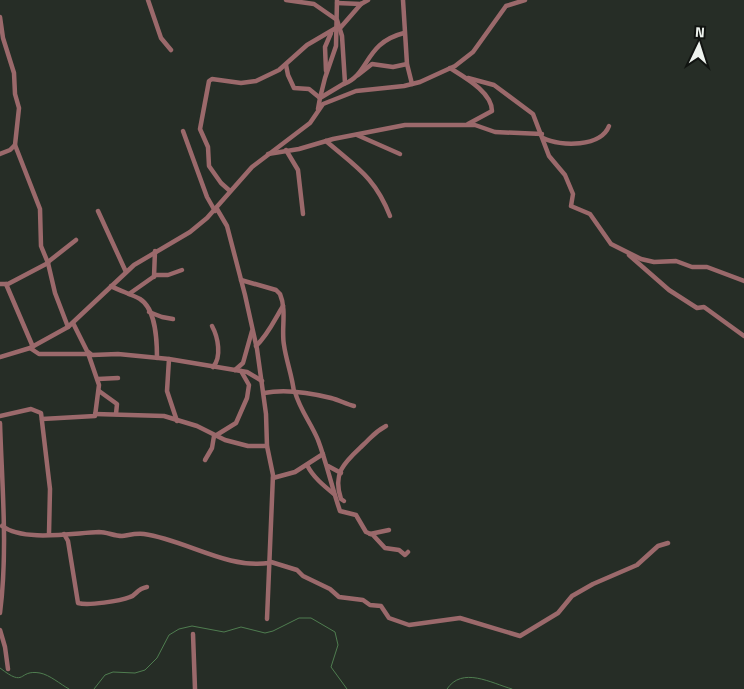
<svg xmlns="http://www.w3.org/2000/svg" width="744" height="689" font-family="'Titillium Web',sans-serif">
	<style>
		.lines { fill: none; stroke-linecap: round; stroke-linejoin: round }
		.stream { stroke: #4f7d50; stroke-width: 1 }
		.minor { stroke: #9b696b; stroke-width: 4.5 }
	</style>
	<rect width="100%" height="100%" fill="#262d26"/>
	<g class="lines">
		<!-- stream -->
		<g class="stream">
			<path d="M0,668C27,689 17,669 40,673C50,675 60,684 69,689"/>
			<polyline points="94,689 105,675 113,672 135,673 145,670 157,658 169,635 179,629 192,626 224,632 241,627 265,633 273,631 299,618 311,618 335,632 338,645 331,667 347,689"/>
			<path d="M447,689C462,666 491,683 512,689"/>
		</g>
		<!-- minor -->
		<g class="minor">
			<polyline points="148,0 161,38 171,50"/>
			<polyline points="286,0 314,4 337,20 342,36 345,83 320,98 318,109"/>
			<polyline points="403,0 407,64 412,84"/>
			<polyline points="337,3 361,4 368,0"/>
			<polyline points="0,17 3,38 14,73 15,94 19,108 15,145 10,150 0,154"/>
			<polyline points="341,27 361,4"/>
			<polyline points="286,65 288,75 294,88 309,89 320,98"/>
			<path d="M450,68C464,77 492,92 492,111L468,124"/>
			<polyline points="326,71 325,47 331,33"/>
			<polyline points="358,75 372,64 393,67 407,64"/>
			<polyline points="468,78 494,85 533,114 549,156 565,175 573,194 571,206 590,214 611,244 641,259 654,262 676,261 692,267 707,267 744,281"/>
			<path d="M344,84C370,74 364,43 404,33"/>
			<polyline points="320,98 325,78 336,46 337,0"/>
			<polyline points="183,131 207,197 215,211"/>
			<polyline points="357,135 400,154"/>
			<path d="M543,138C561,147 601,147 609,126"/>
			<path d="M326,141C356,167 375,177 390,216"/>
			<polyline points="15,145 40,209 41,246 48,263 55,293 68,327"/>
			<polyline points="286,150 298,170 303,214"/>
			<polyline points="268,154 299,149 333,139 405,125 475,125 495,132 542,134"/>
			<polyline points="230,191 221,183 209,166 208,147 200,129 209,81 212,79 241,83 256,81 279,70 307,45 336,28"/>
			<polyline points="217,209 227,226 245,295 257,349 266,414 267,446 273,475 267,619"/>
			<polyline points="98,211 126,272"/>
			<polyline points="629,255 669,290 697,308 704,307 744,336"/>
			<polyline points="48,262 76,240"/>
			<polyline points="154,277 155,251"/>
			<path d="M241,280L276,290L280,294C287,310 281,330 284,345C286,360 292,375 294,392"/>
			<polyline points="0,284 8,284 48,263"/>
			<polyline points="6,284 33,347"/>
			<path d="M111,286C120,291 131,294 140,299C156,309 157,340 157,358"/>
			<polyline points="129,294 156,275 168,275 182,270"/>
			<polyline points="149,312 162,317 173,319"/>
			<polyline points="73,323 87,351 92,355 118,354 169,359 247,372 262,381"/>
			<path d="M212,326C218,337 222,357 213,367"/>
			<path d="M256,346C268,335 275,319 283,306"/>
			<polyline points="30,348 39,354 88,354"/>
			<polyline points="0,357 30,348 68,327 134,265 190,232 207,218 252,167 310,123 323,104 356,91 404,86 420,82 455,66 473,52 506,6 525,0"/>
			<polyline points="169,359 167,391 177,421"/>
			<polyline points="235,370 243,363 252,331"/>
			<polyline points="98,379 118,378"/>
			<polyline points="99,391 117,404 116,414"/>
			<path d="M295,392C300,410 311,423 318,440C327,464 332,488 340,511L356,515L366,532L373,535L385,548L399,550L405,555L408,552"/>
			<path d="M264,393C284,389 311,393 331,398C339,400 346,404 354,406"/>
			<polyline points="95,414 164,416 197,426 225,440 248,446 267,446"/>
			<polyline points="0,416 31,409 41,413 50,489 49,534"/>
			<polyline points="42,419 95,416 99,385 88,353"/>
			<path d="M0,423C2,486 8,550 0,613"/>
			<polyline points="215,436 236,423 247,398 249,385 241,371"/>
			<polyline points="205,460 212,448 214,436"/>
			<path d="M307,465C313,477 324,486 334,494"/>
			<polyline points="328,466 341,473"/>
			<polyline points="273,478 295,472 323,454"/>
			<path d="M344,501L341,499C332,473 345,462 362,446C372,437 373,433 386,426"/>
			<path d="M2,526C24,542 72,533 99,532C107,532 114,536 122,536C129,535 136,533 144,534C186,540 226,569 269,563"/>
			<path d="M64,534L68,541L78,603C88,606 120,601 130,597C137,595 136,589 147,587"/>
			<polyline points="370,534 389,530"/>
			<polyline points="271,562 297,570 303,576 330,589 339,597 363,600 370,605 381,606 389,618 409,625 460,618 520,636 558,613 572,596 593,584 637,565 658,546 668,543"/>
			<polyline points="0,630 5,647 8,669"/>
			<polyline points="193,634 195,689"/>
		</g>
	</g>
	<!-- north arrow -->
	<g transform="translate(699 45) rotate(4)" stroke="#111411" stroke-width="4" paint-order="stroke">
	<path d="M0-4L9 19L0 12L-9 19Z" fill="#edf2ed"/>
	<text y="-8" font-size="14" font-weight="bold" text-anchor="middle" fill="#edf2ed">N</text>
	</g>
</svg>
